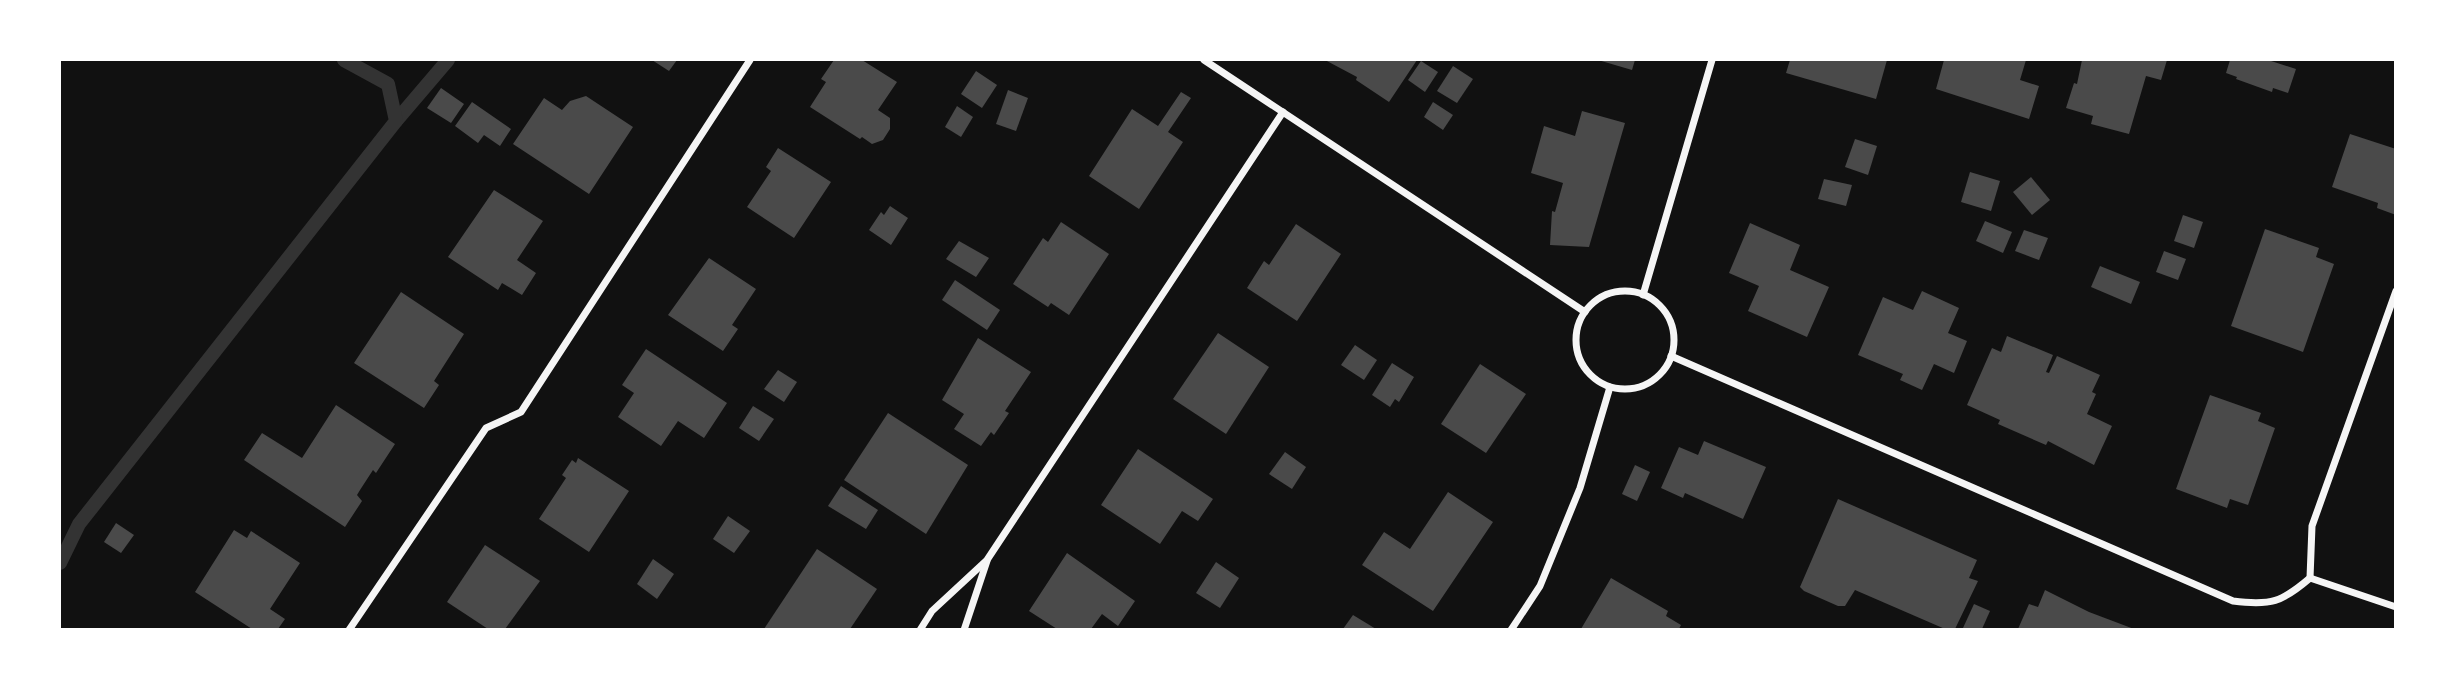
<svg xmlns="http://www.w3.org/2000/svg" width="2455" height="689" font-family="'DM Sans',sans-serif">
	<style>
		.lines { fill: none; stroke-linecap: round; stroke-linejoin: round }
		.stream { stroke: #333; stroke-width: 14 }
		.building { fill: #4a4a4a }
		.minor { stroke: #f5f5f5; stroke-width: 7 }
	</style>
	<rect width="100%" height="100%" fill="#111"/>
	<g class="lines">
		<!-- stream -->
		<g class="stream">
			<polyline points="396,121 448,60"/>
			<polyline points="60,563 79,524 396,121 388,84 344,60"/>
		</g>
	</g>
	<!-- building -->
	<g class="building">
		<polygon points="652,60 677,60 669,71"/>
		<polygon points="834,60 862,60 897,82 878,110 890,118 890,129 883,140 872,144 862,137 860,139 810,107 826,82 821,79"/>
		<polygon points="1325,60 1417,60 1389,102 1356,80 1357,77"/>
		<polygon points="1598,60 1635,60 1632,70"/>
		<polygon points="1790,60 1887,60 1876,99 1786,73"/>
		<polygon points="1944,60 2026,60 2020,80 2039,86 2029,119 1936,89"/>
		<polygon points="2082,60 2167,60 2161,80 2146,76 2129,134 2091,124 2093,116 2066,108 2074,83 2077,84"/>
		<polygon points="2230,60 2268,60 2296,69 2288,93 2273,88 2272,92 2236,79 2237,77 2226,73"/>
		<polygon points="1421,61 1438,72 1425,92 1408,80"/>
		<polygon points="1453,66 1473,79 1457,103 1437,91"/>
		<polygon points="976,71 997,85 982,108 961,94"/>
		<polygon points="441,88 464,104 451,123 427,108"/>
		<polygon points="1008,90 1028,98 1016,131 996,124"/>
		<polygon points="1181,92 1191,98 1168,132 1183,142 1139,209 1089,176 1132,109 1158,126"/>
		<polygon points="586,96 633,127 589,194 513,144 544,98 562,110 570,101"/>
		<polygon points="472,102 511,129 500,146 484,135 478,143 455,126"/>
		<polygon points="1433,102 1453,115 1443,130 1424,117"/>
		<polygon points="957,106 973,117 961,137 945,127"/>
		<polygon points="1582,111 1625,123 1589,247 1550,245 1552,211 1555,212 1563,183 1531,173 1544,126 1575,136"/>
		<polygon points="2350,134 2396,149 2396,215 2377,208 2378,203 2332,187"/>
		<polygon points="1855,139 1877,146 1868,175 1845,167"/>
		<polygon points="778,148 831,182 794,238 747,207 771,171 766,167"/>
		<polygon points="1970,172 2000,181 1991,211 1961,202"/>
		<polygon points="2031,177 2050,200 2032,215 2013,192"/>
		<polygon points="1824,179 1852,185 1846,206 1818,199"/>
		<polygon points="494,190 543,221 517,260 536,273 522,295 502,283 498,290 448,257"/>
		<polygon points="890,206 908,218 891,245 869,230 881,212 884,215"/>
		<polygon points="2183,215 2203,222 2194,248 2174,241"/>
		<polygon points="1985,221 2012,232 2003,253 1976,241"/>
		<polygon points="1061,222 1109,254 1069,315 1051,303 1048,307 1013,284 1043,238 1048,242"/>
		<polygon points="1750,223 1800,245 1790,270 1829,287 1807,337 1748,311 1759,286 1729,273"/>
		<polygon points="1296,224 1341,254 1297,321 1247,288 1264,261 1269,265"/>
		<polygon points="2265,229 2319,248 2316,257 2334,264 2303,352 2231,326"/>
		<polygon points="2024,230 2048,238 2039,260 2015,251"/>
		<polygon points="959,241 989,258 976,277 946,259"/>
		<polygon points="2164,251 2186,259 2178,280 2156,272"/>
		<polygon points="709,258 756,289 732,325 738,329 723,351 668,315"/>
		<polygon points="2100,266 2140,282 2131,304 2091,287"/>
		<polygon points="955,280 1000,310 987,330 942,300"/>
		<polygon points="1922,291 1959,308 1948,333 1967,341 1954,373 1934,364 1922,390 1900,380 1903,374 1858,355 1883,297 1913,310"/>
		<polygon points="401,292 464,334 434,381 439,385 424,408 354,363"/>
		<polygon points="1218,333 1269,367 1226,434 1173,399"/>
		<polygon points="2007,336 2053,355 2046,372 2049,373 2057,356 2100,375 2092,392 2096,394 2087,414 2112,426 2094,465 2048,441 2046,445 1998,424 2000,420 1967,405 1992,348 2001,352"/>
		<polygon points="978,338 1031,372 1005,411 1009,413 994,435 991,432 981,446 954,429 964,414 942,400"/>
		<polygon points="1355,345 1377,360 1364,380 1341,365"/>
		<polygon points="646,349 727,403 704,438 678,421 661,446 618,417 634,393 622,385"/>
		<polygon points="1392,363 1414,377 1399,402 1395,399 1390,407 1372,395"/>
		<polygon points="1480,364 1526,394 1486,453 1441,424"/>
		<polygon points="778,370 797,382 784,402 764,389"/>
		<polygon points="2210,395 2261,413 2258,421 2275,428 2248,505 2230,499 2227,508 2176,489"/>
		<polygon points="336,405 395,444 376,473 373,470 360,490 357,495 362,501 345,527 244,460 262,433 302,458"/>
		<polygon points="753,406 774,419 759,441 739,428"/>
		<polygon points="888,413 968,465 926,534 844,480"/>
		<polygon points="1704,441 1766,467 1743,519 1685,493 1683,498 1661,488 1679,447 1698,455"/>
		<polygon points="1138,449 1213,499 1198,521 1182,511 1160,544 1101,505"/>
		<polygon points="1285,452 1306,467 1292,489 1269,474"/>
		<polygon points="578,458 629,491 589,552 539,519 566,478 562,475 572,460 576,463"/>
		<polygon points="1635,465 1650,472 1637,501 1622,494"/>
		<polygon points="841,486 878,510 866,529 828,506"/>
		<polygon points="1448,492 1493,522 1433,611 1362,565 1384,532 1410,549"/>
		<polygon points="1838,499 1977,560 1969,578 1978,581 1955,629 1945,629 1855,590 1845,606 1838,606 1804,591 1800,587"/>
		<polygon points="728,516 750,531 734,553 713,539"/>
		<polygon points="116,523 134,535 121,553 104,542"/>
		<polygon points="234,530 247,538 251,531 300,563 270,609 285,619 278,629 252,629 195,592"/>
		<polygon points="485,545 540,581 505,629 488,629 447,602"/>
		<polygon points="817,549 877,589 850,629 764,629"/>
		<polygon points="1067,553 1135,601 1118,626 1102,614 1091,629 1057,629 1029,611"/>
		<polygon points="653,559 674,574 657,599 637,584"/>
		<polygon points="1216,562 1239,578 1220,608 1196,593"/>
		<polygon points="1611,578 1668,611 1666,616 1681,625 1679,629 1581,629"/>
		<polygon points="2045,590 2089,612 2134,629 2018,629 2029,604 2038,607"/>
		<polygon points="1974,604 1990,611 1982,629 1963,628"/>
		<polygon points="1353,615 1376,629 1343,629"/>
	</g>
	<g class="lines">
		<!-- minor -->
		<g class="minor">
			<polyline points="1204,60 1585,312"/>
			<circle cx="1625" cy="340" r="49"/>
			<polyline points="1643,295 1712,60"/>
			<path d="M1671,356L2233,601C2271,606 2282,602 2310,578L2396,607"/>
			<polyline points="2310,578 2312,526 2396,291"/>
			<polyline points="349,630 486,428 521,412 750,60"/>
			<polyline points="920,630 932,611 987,560 1283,112"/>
			<polyline points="964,630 987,561"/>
			<polyline points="1511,630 1540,586 1580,488 1610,387"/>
		</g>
	</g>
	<!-- border -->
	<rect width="2455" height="689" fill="none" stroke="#ffffff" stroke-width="122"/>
</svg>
